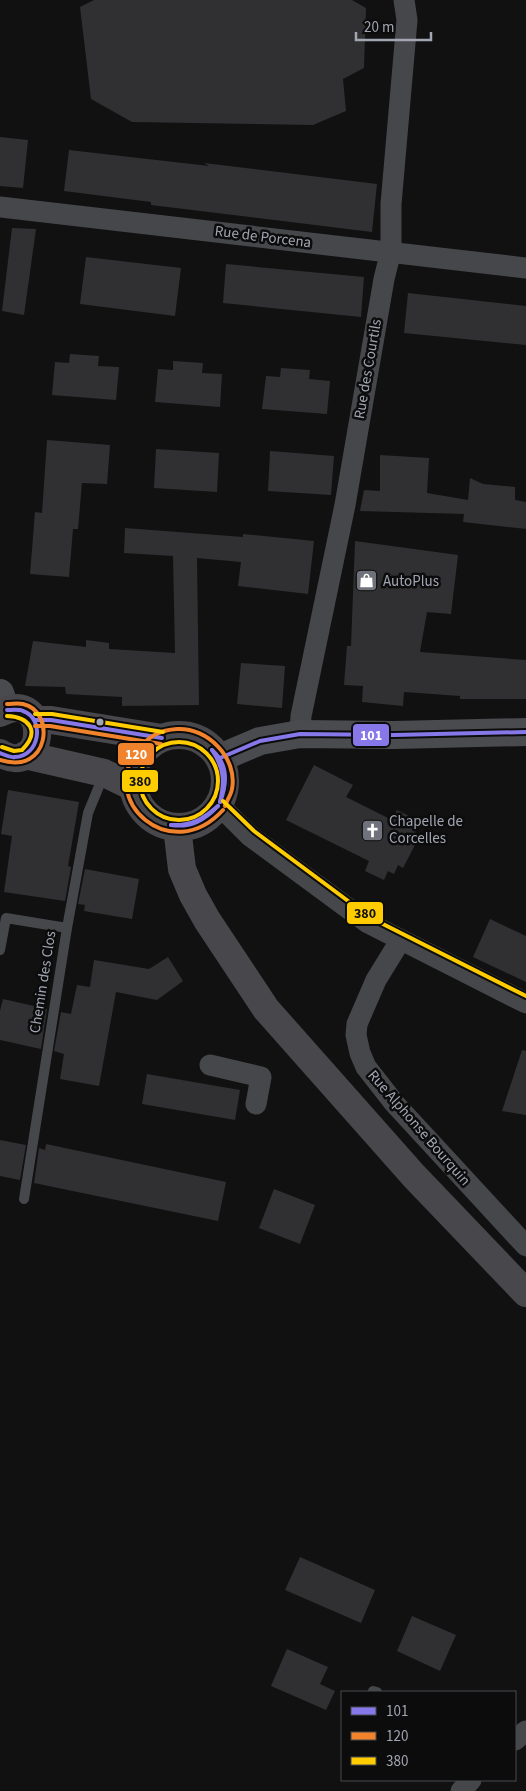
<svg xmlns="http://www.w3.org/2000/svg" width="526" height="1791" font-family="'Source Sans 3',sans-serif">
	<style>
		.building { fill: #303032 }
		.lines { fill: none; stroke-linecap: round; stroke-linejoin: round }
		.lane { stroke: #46474a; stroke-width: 10 }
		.street { stroke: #46474a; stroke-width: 21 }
		.secondary { stroke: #4a4b4e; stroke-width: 28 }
		.primary { stroke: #48484c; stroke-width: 28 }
		.bus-1-casing { stroke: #0c0c0d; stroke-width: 8 }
		.bus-2-casing { stroke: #0c0c0d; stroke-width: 8 }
		.bus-3-casing { stroke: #0c0c0d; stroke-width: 8 }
		.bus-1 { stroke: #8678e8; stroke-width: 4 }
		.bus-2 { stroke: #f1832c; stroke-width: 4 }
		.bus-3 { stroke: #fc0; stroke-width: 4 }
		.bus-dot { fill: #a2a6b2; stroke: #0c0c0d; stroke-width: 2 }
		.labels { text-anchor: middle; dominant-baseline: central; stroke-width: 5; stroke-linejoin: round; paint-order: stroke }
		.street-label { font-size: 15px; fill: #a2a6b2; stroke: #0c0c0d }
		.poi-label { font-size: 15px; fill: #a2a6b2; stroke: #0c0c0d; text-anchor: start }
		.line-badge { stroke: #0c0c0d; stroke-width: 2 }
		.badge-label { font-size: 14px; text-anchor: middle; font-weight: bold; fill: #fff }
		.pale-badge-label { font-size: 14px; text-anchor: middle; font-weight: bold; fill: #111 }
	</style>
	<rect width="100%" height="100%" fill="#111112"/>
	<!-- building -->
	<g class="building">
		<polygon points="94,0 352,0 366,8 364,68 343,79 346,111 313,125 132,122 91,99 80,7"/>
		<polygon points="0,137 28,140 23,188 0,186"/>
		<polygon points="69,150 209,166 204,163 377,184 372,232 151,205 151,202 64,191"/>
		<polygon points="12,228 36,229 24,315 2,311"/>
		<polygon points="86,257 181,268 175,316 80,304"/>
		<polygon points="226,264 364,277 361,317 223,303"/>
		<polygon points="408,293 526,306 526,345 404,333"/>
		<polygon points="70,354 99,356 98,366 119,367 116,400 52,395 55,362 69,363"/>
		<polygon points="173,361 203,363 202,373 222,374 220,407 155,402 158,369 173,370"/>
		<polygon points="281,368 310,370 309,379 330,381 327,414 262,409 266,376 280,377"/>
		<polygon points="47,440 110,445 107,484 82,483 78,529 73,529 69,577 30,574 35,512 42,513"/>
		<polygon points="156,449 219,453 217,492 154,488"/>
		<polygon points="270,451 334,456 331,495 268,491"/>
		<polygon points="380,455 429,458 427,493 468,500 470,478 483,484 515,487 515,500 526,502 526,529 463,522 464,514 360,511 364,490 380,491"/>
		<polygon points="125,528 243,537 243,534 314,541 308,594 238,586 241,562 197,558 199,705 122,706 122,697 66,694 65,687 25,686 33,641 86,647 86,640 109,643 109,649 175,653 173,556 124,553"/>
		<polygon points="355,541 458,555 451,614 427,612 420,652 526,660 526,699 460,699 460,696 404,692 403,706 362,702 363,686 344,685 347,646 351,646"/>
		<polygon points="241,663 285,666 282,708 237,704"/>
		<polygon points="314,765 353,785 346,797 392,820 397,810 421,822 412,839 417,841 403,868 398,865 394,874 388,871 384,880 365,871 369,861 286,820"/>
		<polygon points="8,790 79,802 68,866 71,867 65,901 4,892 12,836 1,834"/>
		<polygon points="85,869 139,879 132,919 84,911 85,905 78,904"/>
		<polygon points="490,919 526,936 526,982 473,957"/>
		<polygon points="168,957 183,981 157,1000 116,992 99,1086 60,1079 64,1054 54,1051 61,1012 71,1014 77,985 90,987 94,960 149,969"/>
		<polygon points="3,999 47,1009 41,1049 0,1040 0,1011"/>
		<polygon points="522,1050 526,1051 526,1115 502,1111"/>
		<polygon points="147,1074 240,1090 235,1120 142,1104"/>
		<polygon points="0,1140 26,1145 20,1180 0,1176"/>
		<polygon points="46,1144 226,1182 218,1221 34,1183 39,1148 45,1150"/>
		<polygon points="274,1189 315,1205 300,1244 259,1228"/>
		<polygon points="300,1557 375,1590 361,1623 285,1590"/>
		<polygon points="412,1616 456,1635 440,1671 397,1651"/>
		<polygon points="287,1649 328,1667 320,1684 335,1691 326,1710 271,1686"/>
	</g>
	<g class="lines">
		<!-- lane -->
		<g class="lane">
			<polyline points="0,950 6,918 67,928"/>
			<polyline points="24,1199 67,928 88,813 104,774"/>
			<polyline points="373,1691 377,1692"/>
		</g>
		<!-- street -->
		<g class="street">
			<polyline points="0,207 526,268"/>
			<polyline points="300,734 301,716 345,505 384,279 391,251 391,204 407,20 404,0"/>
			<polyline points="219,805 250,836 368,923 526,1003"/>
			<polyline points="400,941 376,980 357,1024 356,1035 360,1053 366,1067 395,1104 526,1246"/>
			<polyline points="210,1065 261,1077 256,1104"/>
			<polyline points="515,1740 526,1731"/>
			<polyline points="461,1791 471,1780"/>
		</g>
		<!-- secondary -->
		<g class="secondary">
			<polyline points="0,693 6,710"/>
			<polyline points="220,758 260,741 300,734 394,735 526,732"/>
		</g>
		<!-- primary -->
		<g class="primary">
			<path d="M0,713C51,686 48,781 0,753"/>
			<polyline points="35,720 51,720 162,738"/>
			<circle cx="179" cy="781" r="46"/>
			<polyline points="25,755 104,773 133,787"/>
			<polyline points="177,827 182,869 193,895 207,920 266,1009 414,1176 526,1293"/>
		</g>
		<defs>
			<g id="bus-1">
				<polyline points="35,720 51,720 162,738"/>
				<path d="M212,750C228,764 227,784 220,802"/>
				<path d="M212,750C224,768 225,781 220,802"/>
				<path d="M0,753C5,755 11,758 15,757C39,757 46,719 23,711C19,709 12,710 7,710"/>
				<polyline points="220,758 260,741 300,734 394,735 526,732"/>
				<path d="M171,825C192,826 203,819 218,806"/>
				<path d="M171,825C191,828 205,820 218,806"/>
			</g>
			<g id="bus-2">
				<polyline points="35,726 50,726 161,744"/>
				<path d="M0,760C50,776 56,711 23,704C18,703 12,704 7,704"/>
				<path d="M223,810C171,867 96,800 139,749C149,736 160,730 177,729C207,727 238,758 232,789C231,795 227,800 225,806"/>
			</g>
			<g id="bus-3">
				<polyline points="35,714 52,714 163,732"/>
				<circle cx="179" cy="781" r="39"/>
				<path d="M2,747L14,751L22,750C41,731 29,717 7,716"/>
				<polyline points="223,801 254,831 371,918 526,996"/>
			</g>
		</defs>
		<!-- bus-1 casing -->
		<use href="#bus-1" class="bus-1-casing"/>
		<!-- bus-2 casing -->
		<use href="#bus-2" class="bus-2-casing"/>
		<!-- bus-3 casing -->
		<use href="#bus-3" class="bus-3-casing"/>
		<!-- bus-1 -->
		<use href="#bus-1" class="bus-1"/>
		<!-- bus-2 -->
		<use href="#bus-2" class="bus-2"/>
		<!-- bus-3 -->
		<use href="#bus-3" class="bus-3"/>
	</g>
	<!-- icons -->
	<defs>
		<symbol id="shop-square" viewBox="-11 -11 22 22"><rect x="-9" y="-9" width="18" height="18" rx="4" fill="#6f727a" stroke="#0c0c0d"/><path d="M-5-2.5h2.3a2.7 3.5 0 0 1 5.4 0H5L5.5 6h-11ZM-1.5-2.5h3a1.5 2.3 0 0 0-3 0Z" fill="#fff"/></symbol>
		<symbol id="church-square" viewBox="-11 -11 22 22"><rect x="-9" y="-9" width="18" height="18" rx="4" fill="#6f727a" stroke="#0c0c0d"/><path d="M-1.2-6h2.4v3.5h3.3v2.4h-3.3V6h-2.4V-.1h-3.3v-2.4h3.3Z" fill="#fff"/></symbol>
	</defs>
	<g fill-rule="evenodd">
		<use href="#shop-square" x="354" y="568" width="25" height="25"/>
		<use href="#church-square" x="360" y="818" width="25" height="25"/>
	</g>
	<!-- markers -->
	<circle class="bus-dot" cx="100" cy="722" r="4.5"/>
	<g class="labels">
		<!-- street labels -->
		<g class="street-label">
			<text transform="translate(263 237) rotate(7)">Rue de Porcena</text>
			<text transform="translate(368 369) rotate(-80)">Rue des Courtils</text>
			<text transform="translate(43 982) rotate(-81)">Chemin des Clos</text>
			<text transform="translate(419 1128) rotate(49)">Rue Alphonse Bourquin</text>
		</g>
		<!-- poi labels -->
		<g class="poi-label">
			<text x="383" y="581">AutoPlus</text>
			<text x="389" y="821">Chapelle de<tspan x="389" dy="17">Corcelles</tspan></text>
		</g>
	</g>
	<g class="line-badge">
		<rect x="352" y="723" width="38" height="24" rx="5" fill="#8678e8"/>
		<rect x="117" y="742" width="38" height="24" rx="5" fill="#f1832c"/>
		<rect x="121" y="769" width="38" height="24" rx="5" fill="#fc0"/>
		<rect x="346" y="901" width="38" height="24" rx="5" fill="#fc0"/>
	</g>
	<g class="badge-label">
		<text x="371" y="740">101</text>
		<text x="136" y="759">120</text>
	</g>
	<g class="pale-badge-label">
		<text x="140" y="786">380</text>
		<text x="365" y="918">380</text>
	</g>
	<!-- legend -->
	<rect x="341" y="1691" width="175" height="90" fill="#0c0c0d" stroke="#484a4f"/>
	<rect x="351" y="1707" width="25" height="8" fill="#8678e8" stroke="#484a4f"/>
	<text x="386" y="1716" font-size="15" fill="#a2a6b2">101</text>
	<rect x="351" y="1732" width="25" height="8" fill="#f1832c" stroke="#484a4f"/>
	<text x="386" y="1741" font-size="15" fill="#a2a6b2">120</text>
	<rect x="351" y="1757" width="25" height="8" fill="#ffcc00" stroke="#484a4f"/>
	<text x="386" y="1766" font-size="15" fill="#a2a6b2">380</text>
	<!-- scale -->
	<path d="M356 32v8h75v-8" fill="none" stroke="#a2a6b2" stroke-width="2.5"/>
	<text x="364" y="32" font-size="15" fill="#a2a6b2" stroke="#0c0c0d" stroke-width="4" paint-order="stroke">20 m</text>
</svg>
